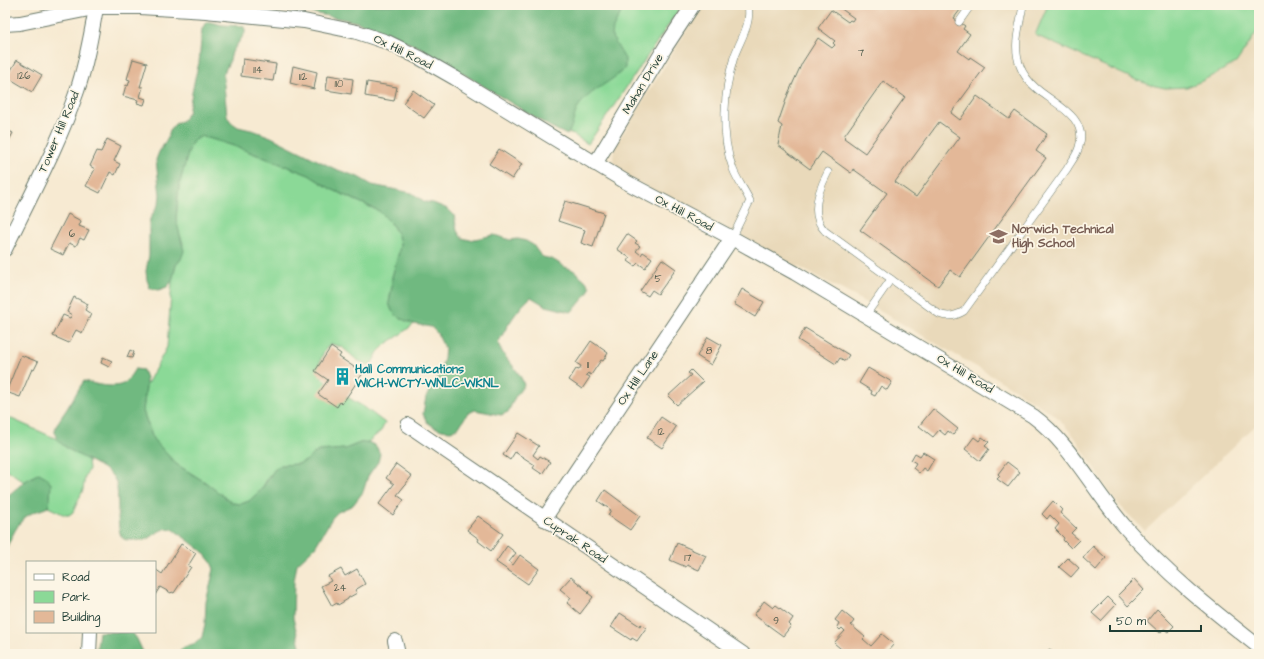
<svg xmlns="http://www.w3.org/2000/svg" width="1264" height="659" font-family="'Architects Daughter',sans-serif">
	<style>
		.built { fill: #e9d9ba }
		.green { fill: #8bd997; stroke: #558b66 }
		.forest { fill: #70b980; stroke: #487b5a }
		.building { fill: #e3b898; fill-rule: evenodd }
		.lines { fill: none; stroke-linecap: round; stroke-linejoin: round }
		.lane-casing { stroke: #6b7a6b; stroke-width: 8 }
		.street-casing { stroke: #6b7a6b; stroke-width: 16 }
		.lane { stroke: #fff; stroke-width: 7 }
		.street { stroke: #fff; stroke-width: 14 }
		.labels { text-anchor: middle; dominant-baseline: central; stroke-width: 3.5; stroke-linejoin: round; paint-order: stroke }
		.number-label { font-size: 10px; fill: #505c4d }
		.street-label { font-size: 12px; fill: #1f3d34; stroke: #fcf5e5 }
		.education-label { font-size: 12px; font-weight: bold; fill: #785e54; stroke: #fcf5e5; text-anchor: start }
		.culture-label { font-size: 12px; font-weight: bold; fill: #0d838f; stroke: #fcf5e5; text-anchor: start }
	</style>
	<rect width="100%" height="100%" fill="#fcf5e5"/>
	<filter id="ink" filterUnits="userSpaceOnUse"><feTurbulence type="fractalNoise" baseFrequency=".025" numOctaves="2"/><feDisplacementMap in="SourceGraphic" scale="8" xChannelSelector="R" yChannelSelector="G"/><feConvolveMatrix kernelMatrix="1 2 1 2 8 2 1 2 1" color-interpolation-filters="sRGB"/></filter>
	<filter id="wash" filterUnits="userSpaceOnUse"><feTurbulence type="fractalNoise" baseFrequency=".012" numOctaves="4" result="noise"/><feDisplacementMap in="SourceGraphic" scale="16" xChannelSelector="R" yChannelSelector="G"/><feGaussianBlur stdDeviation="0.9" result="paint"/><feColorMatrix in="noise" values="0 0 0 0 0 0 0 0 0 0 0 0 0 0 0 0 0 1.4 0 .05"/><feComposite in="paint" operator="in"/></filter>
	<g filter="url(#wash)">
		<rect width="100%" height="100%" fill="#f7ead2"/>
		<!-- built -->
		<polygon class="built" points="705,5 1259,5 1259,422 1145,531 1116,502 1074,436 1056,416 1006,384 854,296 624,175 615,166 613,158 614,149 622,135 693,20"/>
		<!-- green -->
		<g class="green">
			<polygon points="348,5 682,5 588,144 417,36"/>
			<polygon points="1047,5 1259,5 1259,29 1236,63 1202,81 1187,87 1165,88 1151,85 1136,80 1035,35 1047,7"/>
			<path d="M202,136L234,146L309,175L331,189L379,211L391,223L398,235L400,244L399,252L392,277V286L389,303L392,311L398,317L414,324L397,337L387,343L378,352L372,363L368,365L357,360L342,347L331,344C322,350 318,365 319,375L328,384L337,396L349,398L364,407L385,423L381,431L368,442L360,443L345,449L319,451L312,455L306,461L298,464L281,465L269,476L261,490L255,496L249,501L241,504L232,503L205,482L176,464L153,439L143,411L146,386L167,347L172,281L176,265L181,259L183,243L177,227L176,219L179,186L189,146L194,140Z"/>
			<path d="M5,416L57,439L68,449L88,460L89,469L85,477L83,490L73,512L69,515H65L48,507C51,499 50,493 51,484L39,473L24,482L5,468Z"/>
		</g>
		<!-- forest -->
		<g class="forest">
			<path d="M274,5H625L613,28L612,37L625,59V68C612,82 594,88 581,103C573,112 575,124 567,135L549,126L419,47L357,22Z"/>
			<path d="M206,22H210L222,25L243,26L245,29V33L232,52L230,60L223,75L227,116L231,122L238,127L255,131L271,137L335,169L358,177L372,185L412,193L425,202L433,203L448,209L454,215L457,231L462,238L470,240L494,235L510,240L518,239L526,241L533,245L538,252L543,257L552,259L565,267L573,270L585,280L590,287C588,294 586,295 582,300C578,305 576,308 571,312L546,306L531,297C517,309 507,326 498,343C503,359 519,368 524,385L515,397L508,412L501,415L475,410L467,414L459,427L451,431L442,430L434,427L427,422L423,414L426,397L439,376L444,358L445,349L437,333L431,327L414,324L406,321L398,317L392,311L389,303L392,286V277L399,252L400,244L398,235L391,223L379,211L331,189L309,175L234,146L202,136L194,140L190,146L179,186L176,219L184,251L181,259L176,265L172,281L167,287L158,290L150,288L147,280L146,271L149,255V228L150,219L159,203L160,195L156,160L159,152L168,138L170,130L175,124L183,120L188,113L195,78L199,63L202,29Z"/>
			<path d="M135,369L143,370L146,378V386L143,411L153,439L176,464L205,482L232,503L241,504L249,501L261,490L274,470L281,465L298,464L306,461L312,455L319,451L345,449L360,443L368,442L376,446L380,454L378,462L368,476L363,492L353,505L338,512L332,518L315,547L297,564L294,581L293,618L302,654H176L184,647L196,643L202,637L205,624L206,602L214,569L211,562L202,551L173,529C170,529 166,528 164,529C157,531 152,538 145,540C142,541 137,540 133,540C130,540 126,540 124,539C114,534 121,492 115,480C107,462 54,452 55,431C56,423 64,414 68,407C74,398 78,389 84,381C95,384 116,390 126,382C129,379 132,373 135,369Z"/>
			<path d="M39,473L46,477L51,484C50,493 51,499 48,507C42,510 35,511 30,514C17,521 12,538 5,550V498L24,482Z"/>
			<polygon points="99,632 132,632 137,639 144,654 96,654"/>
		</g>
		<g id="blocks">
			<!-- building -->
			<g class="building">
				<path d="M836,5H953L960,10L954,18L965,26L963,29L970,34L958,51L969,59L970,57L985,67L951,113L960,120L977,96L1009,119L1015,111L1047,134L1036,151L1046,158L960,277L950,270L938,286L860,230L887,193L853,169L851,173L822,152L810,169L778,145L782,126L778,123L780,117L788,94L802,63L818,38L832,48L835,45L833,43L835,41L818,28L831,10L848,22L850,20L852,21L854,18ZM883,81L905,97L865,153L844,138L845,137L844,136ZM939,122L960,137L916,197L895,182Z"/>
				<polygon points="133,59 147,63 140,87 143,87 140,97 146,99 144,105 137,103 138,100 123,96 126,85 128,86 130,80 127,79"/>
				<polygon points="243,59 276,64 273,81 241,76"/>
				<polygon points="17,60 42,75 32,92 7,77"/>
				<polygon points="293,66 317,72 314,89 290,83"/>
				<polygon points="328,75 353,79 351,94 326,90"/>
				<polygon points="367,82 397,87 394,101 365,96"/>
				<polygon points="413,90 434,105 424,118 403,103"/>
				<polygon points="5,129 13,133 5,148"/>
				<polygon points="107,139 121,146 114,161 120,164 115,175 110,172 100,193 86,186 95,169 90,166 97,151 101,152"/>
				<polygon points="499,149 522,164 512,179 489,164"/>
				<polygon points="565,201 604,213 593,247 581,243 585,230 558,221"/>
				<polygon points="68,214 81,221 79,226 89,230 84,240 80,238 76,246 69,243 63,255 50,249"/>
				<polygon points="627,234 637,241 635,243 640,246 636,251 641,255 643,252 652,258 645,268 638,263 635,266 628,261 630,258 617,249"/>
				<polygon points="662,259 676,269 658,294 652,290 648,296 640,291"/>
				<polygon points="742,289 764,302 755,317 734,304"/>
				<polygon points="74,297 88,304 85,310 91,314 82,333 76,330 69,343 53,336 63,315 70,318 72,315 67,312"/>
				<polygon points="805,328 849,355 845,361 840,358 836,364 798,340"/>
				<polygon points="708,337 722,345 711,365 697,356"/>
				<polygon points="591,341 608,353 603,361 601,360 591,375 588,373 586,375 590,377 582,389 569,380 576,369 579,370 581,366 576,363"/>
				<polygon points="331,347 341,354 339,357 363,373 342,404 340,402 337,407 318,394 328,380 315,371"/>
				<polygon points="130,350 134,352 132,358 127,357"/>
				<polygon points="21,355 38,362 34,370 32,369 20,397 6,392"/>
				<polygon points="103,357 112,361 109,367 101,363"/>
				<polygon points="868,368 892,382 887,390 881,386 875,396 871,394 872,391 859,383"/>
				<polygon points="691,370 703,382 677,405 668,396 691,375 688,373"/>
				<polygon points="933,409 958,429 953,435 948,431 945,435 939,430 933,437 919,426"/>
				<polygon points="661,417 676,427 662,448 647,438"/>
				<polygon points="518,433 539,446 533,455 538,459 540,456 550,462 542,474 533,468 535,465 515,452 510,460 503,455"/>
				<polygon points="974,437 979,441 982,437 989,442 985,446 989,449 980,461 965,449"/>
				<polygon points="923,452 934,459 927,471 923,468 919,473 913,468 916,463 911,460 915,453 920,456"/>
				<polygon points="1007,462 1020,472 1008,487 997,479 1000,476 998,474"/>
				<polygon points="396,464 412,476 397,495 404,500 393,515 379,504 394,484 386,478"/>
				<polygon points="605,490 640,516 630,530 608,515 611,510 598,501"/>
				<polygon points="1053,501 1062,510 1060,513 1076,528 1071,533 1079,540 1071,548 1063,540 1064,538 1055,529 1059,524 1050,515 1047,519 1042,514"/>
				<polygon points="478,516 503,534 491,551 478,541 479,539 467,530"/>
				<polygon points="677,543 706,556 699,570 687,565 686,567 670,560"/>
				<polygon points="181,544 196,553 188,566 191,567 174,593 172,592 171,593 160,587 155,595 155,569 162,574"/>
				<polygon points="507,546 516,553 509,562 513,565 520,555 539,569 528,584 496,562"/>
				<polygon points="1093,546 1106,558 1096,570 1083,558"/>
				<polygon points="1068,558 1079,568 1071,577 1059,567"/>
				<polygon points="341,569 345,576 357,569 365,584 355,590 357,593 348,598 348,599 338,605 337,603 332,606 321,586 331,581 328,576"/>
				<polygon points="571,577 589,592 588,593 593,597 580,614 567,603 571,598 560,589"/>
				<polygon points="1134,579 1144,590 1128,606 1118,595"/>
				<polygon points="1108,597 1116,605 1101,621 1092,613"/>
				<polygon points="764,601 773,608 776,605 793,618 789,624 791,626 783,636 754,615"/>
				<polygon points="1157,609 1174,626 1168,632 1164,629 1160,633 1147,621"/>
				<polygon points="842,611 854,621 851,625 865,637 863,639 871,646 882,634 894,644 885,654 847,654 834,643 845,631 842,628 840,630 837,627 839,623 835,620"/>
				<polygon points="620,613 640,626 641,624 646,628 637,641 632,638 631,640 611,627"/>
				<polygon points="1050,649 1053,654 1042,654"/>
			</g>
		</g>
	</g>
	<g filter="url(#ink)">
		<use href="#blocks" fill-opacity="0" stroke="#6b7a6b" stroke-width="1"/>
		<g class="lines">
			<defs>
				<g id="lane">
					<polyline points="959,22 971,5"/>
					<path d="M828,172C819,189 809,215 825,231L939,314C948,318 956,316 964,311L1067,169C1071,162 1077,155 1079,147C1089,117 1054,104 1036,88C1029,82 1023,74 1020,66C1012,45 1020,26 1023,5"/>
					<path d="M732,238L750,201C745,190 737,180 733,169C720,135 724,90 734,57C740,40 752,24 748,5"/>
					<polyline points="866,315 891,279"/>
				</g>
				<g id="street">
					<path d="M5,24L20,23L99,7H140L206,11L304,21L357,32L387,42L420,58L455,78L626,182L732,238L795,273L1033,416C1070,443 1095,493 1126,528C1165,573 1212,610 1259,647"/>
					<polyline points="595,164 666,46 693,5"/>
					<path d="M5,249C30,197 58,146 77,91C86,65 91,36 96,8"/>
					<polyline points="408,425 743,654"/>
					<polyline points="544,519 732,238"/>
					<polyline points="395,641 398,654"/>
					<polyline points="89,654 90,632"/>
				</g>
			</defs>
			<!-- lane casing -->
			<use href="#lane" class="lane-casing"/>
			<!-- street casing -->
			<use href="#street" class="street-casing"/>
			<!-- lane -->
			<use href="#lane" class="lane"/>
			<!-- street -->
			<use href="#street" class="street"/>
		</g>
	</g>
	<!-- icons -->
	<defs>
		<symbol id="school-bare" viewBox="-9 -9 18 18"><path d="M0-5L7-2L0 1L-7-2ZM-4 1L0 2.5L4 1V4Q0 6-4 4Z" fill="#8d6e63" stroke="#fcf5e5" stroke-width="2.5" paint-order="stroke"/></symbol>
		<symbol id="building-bare" viewBox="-9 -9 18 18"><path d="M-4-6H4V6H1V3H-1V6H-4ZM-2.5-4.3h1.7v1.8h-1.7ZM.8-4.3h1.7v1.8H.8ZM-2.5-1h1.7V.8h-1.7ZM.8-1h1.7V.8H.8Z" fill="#0f9aa8" stroke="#fcf5e5" stroke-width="2.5" paint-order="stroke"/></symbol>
	</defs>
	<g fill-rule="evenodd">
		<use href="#school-bare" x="986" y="224" width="25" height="25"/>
		<use href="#building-bare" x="330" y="364" width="25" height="25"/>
	</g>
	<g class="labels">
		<!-- number labels -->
		<g class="number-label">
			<text x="861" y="53">7</text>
			<text x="258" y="70">114</text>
			<text x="24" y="76">126</text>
			<text x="303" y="77">112</text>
			<text x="339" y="84">110</text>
			<text x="72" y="234">6</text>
			<text x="658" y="279">5</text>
			<text x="709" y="351">8</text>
			<text x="588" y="365">11</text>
			<text x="661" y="432">12</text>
			<text x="688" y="558">17</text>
			<text x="340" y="588">24</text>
			<text x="776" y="621">9</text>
		</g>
		<!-- street labels -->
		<g class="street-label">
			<text transform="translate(403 52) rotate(26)">Ox Hill Road</text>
			<text transform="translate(643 84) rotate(-59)">Mahan Drive</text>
			<text transform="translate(59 132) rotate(-67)">Tower Hill Road</text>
			<text transform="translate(684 213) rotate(28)">Ox Hill Road</text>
			<text transform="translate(965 374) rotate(31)">Ox Hill Road</text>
			<text transform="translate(638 378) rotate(-56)">Ox Hill Lane</text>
			<text transform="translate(575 540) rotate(34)">Cuprak Road</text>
		</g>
		<!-- education labels -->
		<g class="education-label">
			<text x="1012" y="229">Norwich Technical<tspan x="1012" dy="14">High School</tspan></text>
		</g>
		<!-- culture labels -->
		<g class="culture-label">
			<text x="355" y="369">Hall Communications<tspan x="355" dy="14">WICH–WCTY–WNLC–WKNL</tspan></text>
		</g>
	</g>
	<!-- margin -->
	<rect width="1264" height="659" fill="none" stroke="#fcf5e5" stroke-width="20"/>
	<!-- legend -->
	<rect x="26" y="561" width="130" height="72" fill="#fcf5e5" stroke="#a4ab9e"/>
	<rect x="34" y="574" width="20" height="6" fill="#ffffff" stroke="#a4ab9e"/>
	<text x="62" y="581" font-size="12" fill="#1f3d34">Road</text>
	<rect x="34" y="591" width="20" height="12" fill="#8bd997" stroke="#a4ab9e"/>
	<text x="62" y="601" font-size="12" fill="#1f3d34">Park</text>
	<rect x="34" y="611" width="20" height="12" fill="#e3b898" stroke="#a4ab9e"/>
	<text x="62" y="621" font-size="12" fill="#1f3d34">Building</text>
	<!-- scale -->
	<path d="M1110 625v6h91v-6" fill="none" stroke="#1f3d34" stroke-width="2"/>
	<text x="1116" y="625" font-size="12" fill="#1f3d34" stroke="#fcf5e5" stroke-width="3" paint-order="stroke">50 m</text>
</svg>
